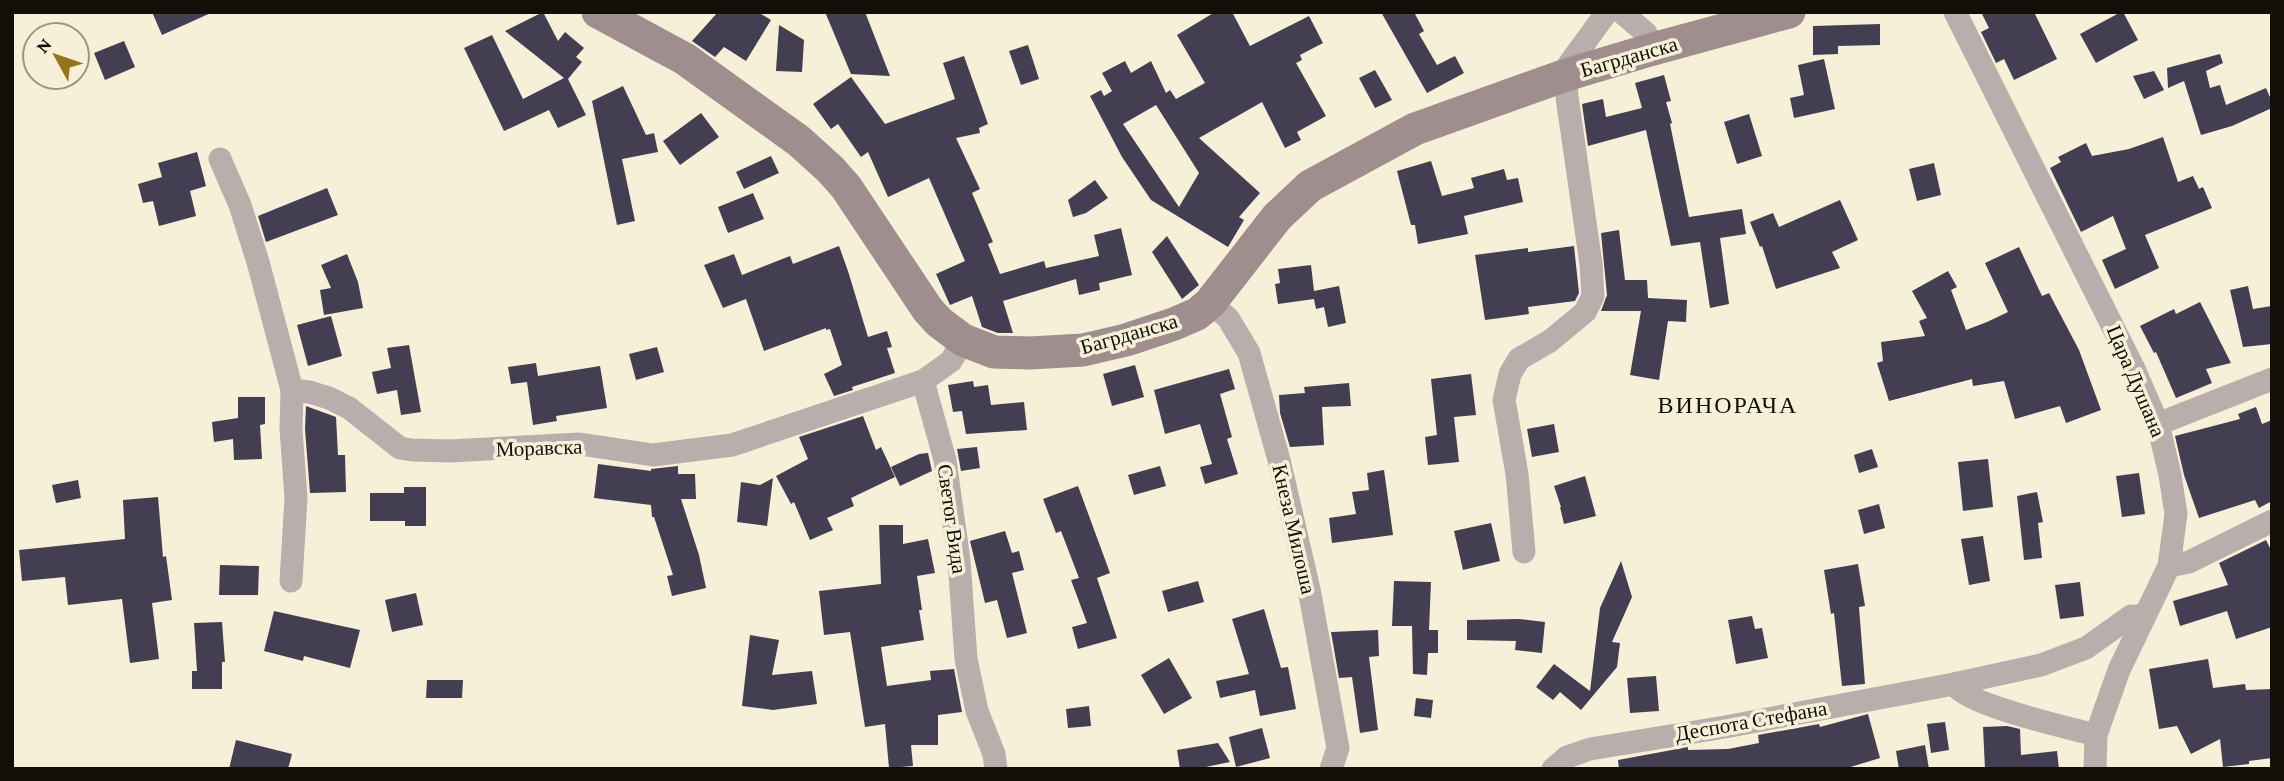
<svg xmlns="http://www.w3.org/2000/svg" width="2284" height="781" font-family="'Crimson Pro',serif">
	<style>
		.building { fill: #433e51; fill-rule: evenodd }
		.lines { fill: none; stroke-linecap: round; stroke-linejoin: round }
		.street { stroke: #baaead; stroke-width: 23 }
		.secondary { stroke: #a08d8d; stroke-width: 33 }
		.labels { text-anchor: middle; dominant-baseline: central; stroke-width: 7; stroke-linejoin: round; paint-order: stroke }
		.street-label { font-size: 21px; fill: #110f07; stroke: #f7f0d8 }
		.quarter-label { font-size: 24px; letter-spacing: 2px; fill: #110f07; stroke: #f7f0d8 }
	</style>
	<rect width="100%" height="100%" fill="#f7f0d8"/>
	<!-- building -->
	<g class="building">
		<polygon points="152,12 213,12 162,35"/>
		<polygon points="543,12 558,41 565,32 584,48 576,57 582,62 568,79 586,115 558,128 549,110 504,131 464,48 492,35 523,99 564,78 505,31"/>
		<polygon points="718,12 758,12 771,20 746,61 724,47 715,57 692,41"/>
		<polygon points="825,12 865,12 890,76 851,74"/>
		<path d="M1215,12H1232L1250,46L1309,16L1323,43L1300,55L1302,60L1296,63L1326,116L1297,132L1301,140L1285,148L1262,102L1199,138L1260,193L1239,217L1244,220L1228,247L1151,200L1122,157L1090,96L1101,90L1104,96L1112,91L1102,73L1125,61L1131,73L1151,61L1166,93L1170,90L1176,99L1205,83L1177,35ZM1156,105L1199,173L1179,207L1123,124Z"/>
		<polygon points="1381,12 1414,12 1424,31 1419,34 1437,65 1455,56 1464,73 1427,93"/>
		<polygon points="1981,12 2034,12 2057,59 2014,80 2004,59 1996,63 1981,32 1989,28"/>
		<polygon points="2121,12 2123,12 2138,40 2096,63 2080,34"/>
		<polygon points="1880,24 1880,45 1838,46 1838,54 1813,55 1813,26"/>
		<polygon points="779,25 804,40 802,72 776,71"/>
		<polygon points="124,41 135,67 105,80 94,53"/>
		<polygon points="1028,45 1039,79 1021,85 1009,51"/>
		<polygon points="2220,54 2223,63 2206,71 2210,88 2220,85 2226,105 2266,88 2272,102 2272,108 2232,126 2201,135 2184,81 2168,88 2167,68"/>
		<polygon points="964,56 988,124 979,128 980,133 956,138 980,189 972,193 993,242 988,244 1000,274 1044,261 1046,268 1099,256 1094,235 1121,228 1132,275 1099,283 1100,290 1079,295 1076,279 1003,301 1013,333 998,333 982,327 972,296 950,305 936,274 965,261 929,178 888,197 868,152 861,157 838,124 831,129 813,104 851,77 885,124 955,99 943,63"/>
		<polygon points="1824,59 1835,109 1794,118 1790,98 1804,95 1798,65"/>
		<polygon points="1375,70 1392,100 1375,108 1359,78"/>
		<polygon points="2154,71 2164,90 2144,99 2133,76"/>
		<polygon points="1664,75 1671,101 1666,102 1672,123 1670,124 1689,217 1742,209 1746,234 1720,238 1729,304 1710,308 1700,242 1671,246 1646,130 1588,146 1582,104 1603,99 1606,117 1642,108 1635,83"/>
		<polygon points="623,86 646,135 654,133 658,152 622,159 635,221 617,225 592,101"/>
		<polygon points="701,113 719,137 680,165 663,141"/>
		<polygon points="1749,114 1762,156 1737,164 1724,122"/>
		<polygon points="2163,137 2178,182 2193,176 2199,189 2203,187 2212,208 2145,235 2159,268 2115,289 2102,260 2126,249 2113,216 2081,232 2050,168 2061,162 2058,157 2086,143 2092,156 2129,149"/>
		<polygon points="197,152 206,186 190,191 196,216 159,226 153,201 143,203 138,184 162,177 158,163"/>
		<polygon points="771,156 779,173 744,189 736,172"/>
		<polygon points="1431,161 1442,196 1474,188 1471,178 1504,169 1507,180 1518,178 1523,202 1464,216 1468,234 1418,244 1415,225 1411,225 1397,171"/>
		<polygon points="1934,163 1941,195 1917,201 1909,169"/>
		<polygon points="1095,180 1108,198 1086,213 1073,217 1068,200"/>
		<polygon points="327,188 338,215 266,242 258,216"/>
		<polygon points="753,193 764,219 728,233 718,207"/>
		<polygon points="1840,200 1858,240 1832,252 1840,268 1776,289 1762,246 1760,247 1750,222 1773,213 1779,227"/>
		<polygon points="1619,230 1625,280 1647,280 1648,298 1687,300 1686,322 1668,321 1659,380 1630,375 1641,311 1601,311 1607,295 1601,233"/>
		<polygon points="1167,236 1199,285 1182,299 1152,252"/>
		<polygon points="839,246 848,271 868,337 887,331 892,347 887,348 895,373 852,387 853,390 834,396 824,374 842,365 830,329 826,330 826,328 764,351 746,299 723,308 704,265 734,254 742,275 790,256 793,264"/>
		<polygon points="1574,246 1579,293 1575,301 1528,307 1529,314 1485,320 1475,255 1528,248 1528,252"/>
		<polygon points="2019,247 2042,296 2049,293 2079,350 2101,410 2066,423 2060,406 2015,419 2004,381 1973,386 1972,379 1889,401 1877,363 1883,361 1881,342 1925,336 1919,321 1927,318 1912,291 1948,271 1957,287 1951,290 1966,330 1987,322 2008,312 1985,263"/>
		<polygon points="347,254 358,282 363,308 324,315 320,290 331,288 321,265"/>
		<polygon points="1311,265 1314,291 1339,286 1346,323 1328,327 1324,307 1316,309 1314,299 1278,304 1275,284 1280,283 1278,269"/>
		<polygon points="2248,286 2253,309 2272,306 2272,344 2243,347 2230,290"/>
		<polygon points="2200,302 2231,363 2206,369 2212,383 2176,398 2156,352 2154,353 2140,326 2174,309 2176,314"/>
		<polygon points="331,316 342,356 308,366 297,325"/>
		<polygon points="409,345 421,412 401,415 397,390 377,394 372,372 391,368 387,348"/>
		<polygon points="657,347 664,372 636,380 629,354"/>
		<polygon points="536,363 538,376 600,366 607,408 556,416 557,421 533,425 527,382 511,384 508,367"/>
		<polygon points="1135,365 1144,397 1112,406 1103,374"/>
		<polygon points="1229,369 1235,389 1220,394 1232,437 1227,439 1238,474 1205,484 1200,467 1212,464 1200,424 1165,434 1154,390"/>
		<polygon points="1471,374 1476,415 1454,417 1459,462 1428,465 1425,437 1437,435 1431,379"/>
		<polygon points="973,381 974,387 988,385 991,405 1024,402 1027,430 966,434 962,411 953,412 948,385"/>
		<polygon points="1349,383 1351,406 1322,407 1324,445 1290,447 1280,413 1279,395 1305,393 1304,387"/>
		<polygon points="238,397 265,397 265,424 260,425 262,459 234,460 233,439 214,442 212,422 238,418"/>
		<polygon points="306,406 336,417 338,455 345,455 346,492 310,493 305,429"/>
		<polygon points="2256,407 2262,424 2272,420 2272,501 2259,508 2255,500 2199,518 2184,475 2175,436 2240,419 2238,414"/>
		<polygon points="863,416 876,450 881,447 895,477 851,498 854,506 827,518 833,530 810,540 794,502 791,504 776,476 808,459 799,437"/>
		<polygon points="1554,424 1559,452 1532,457 1527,429"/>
		<polygon points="977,447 980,468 961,471 957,449"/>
		<polygon points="1872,449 1878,467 1859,473 1854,455"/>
		<polygon points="928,453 932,471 900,486 891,467 919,454"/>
		<polygon points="1988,459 1993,507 1963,511 1958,462"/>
		<polygon points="598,464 651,471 651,469 678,466 678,474 695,474 696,499 681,499 699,555 706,588 672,596 667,576 673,575 654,517 652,517 651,505 594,498"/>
		<polygon points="1160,466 1166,486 1134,495 1128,475"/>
		<polygon points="1384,470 1393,535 1332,543 1329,518 1356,514 1352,492 1369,490 1367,473"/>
		<polygon points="2139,473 2145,514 2122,517 2116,476"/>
		<polygon points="1585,476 1596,516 1564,524 1560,507 1561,507 1554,486"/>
		<polygon points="773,478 767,526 737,522 741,482 760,485"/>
		<polygon points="78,480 81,498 56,503 52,485"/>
		<polygon points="1078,486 1110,573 1097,578 1117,638 1078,649 1072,627 1087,623 1071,580 1079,578 1061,531 1056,533 1043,499"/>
		<polygon points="404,487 426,487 426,526 405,526 405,521 370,521 370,493 404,493"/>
		<polygon points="2037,492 2043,522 2038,523 2042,558 2024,560 2017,496"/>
		<polygon points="158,497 163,557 166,556 172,600 152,603 159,659 130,663 122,599 68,605 65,577 22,581 19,550 125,539 123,500"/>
		<polygon points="1879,504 1885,528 1864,534 1858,510"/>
		<polygon points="1491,523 1500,561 1463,570 1454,531"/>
		<polygon points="879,525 903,525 903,544 928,539 935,573 917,576 922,610 919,610 924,640 881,647 887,686 931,680 930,671 954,669 962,712 938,715 938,745 911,745 913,766 889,768 885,724 865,727 850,632 824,635 819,591 881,584"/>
		<polygon points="1005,531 1012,553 1019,551 1024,570 1012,573 1027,633 1007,638 997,600 985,603 970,541"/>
		<polygon points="1983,536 1990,581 1969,585 1961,539"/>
		<polygon points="2266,540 2272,552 2272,627 2236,639 2227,611 2180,626 2173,601 2228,585 2219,563"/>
		<polygon points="1621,561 1632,597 1612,642 1620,643 1617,667 1581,710 1560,692 1553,700 1536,687 1554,664 1590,691 1600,608"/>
		<polygon points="1858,564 1865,606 1859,607 1865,684 1842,686 1834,613 1831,614 1824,570"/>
		<polygon points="220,565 259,566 258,595 219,595"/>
		<polygon points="1198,581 1204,602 1168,612 1162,591"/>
		<polygon points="1394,581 1431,582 1429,630 1438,630 1438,653 1428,653 1427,675 1413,674 1412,626 1392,626"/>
		<polygon points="2080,582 2084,616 2060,619 2055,585"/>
		<polygon points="416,593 423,625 392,632 385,600"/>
		<polygon points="1264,609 1281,668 1288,667 1296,709 1260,716 1255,690 1220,698 1216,681 1249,674 1232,619"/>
		<polygon points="274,611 360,630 350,668 304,656 303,661 264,651"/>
		<polygon points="1752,616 1755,629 1762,628 1768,658 1736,664 1728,620"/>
		<polygon points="1519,619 1545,622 1542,653 1515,650 1516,641 1467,640 1467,620"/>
		<polygon points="222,622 225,662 222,662 222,689 192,689 192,671 197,671 194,623"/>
		<polygon points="1378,630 1379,656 1369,657 1378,730 1360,733 1352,677 1339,678 1331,632"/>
		<polygon points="750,635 779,640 772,675 812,671 817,704 773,710 742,706"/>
		<polygon points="1169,658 1192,698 1164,714 1141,675"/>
		<polygon points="2208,659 2213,688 2245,684 2246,690 2272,689 2272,758 2249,761 2249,764 2223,767 2220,739 2191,754 2177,726 2159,729 2149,669"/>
		<polygon points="1656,676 1659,711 1630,713 1627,678"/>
		<polygon points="427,680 463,680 462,698 426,698"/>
		<polygon points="1416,698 1433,700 1431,718 1414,716"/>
		<polygon points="1089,706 1091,726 1068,728 1066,709"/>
		<polygon points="1868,714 1880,758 1844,769 1619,769 1618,760 1688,747 1688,750 1728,749 1759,743 1758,735 1819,724 1820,727"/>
		<polygon points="1945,722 1949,750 1931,753 1927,724"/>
		<polygon points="2007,726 2020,729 2021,755 2057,751 2059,769 1985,769 1983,727"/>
		<polygon points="1262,728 1270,758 1236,767 1229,737"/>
		<polygon points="236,740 292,754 288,769 229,769"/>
		<polygon points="1218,743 1230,762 1196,769 1180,769 1177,750"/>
		<polygon points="1925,745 1929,769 1899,769 1896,751"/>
	</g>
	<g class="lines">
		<!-- street -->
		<g class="street">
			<polyline points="1621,12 1646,33 1653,49"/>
			<polyline points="1955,12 2135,371 2158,424 2170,475 2176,514 2169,566 2119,670 2096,735 2095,769"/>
			<polyline points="220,159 240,205 258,262 292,390 291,429 296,498 291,581"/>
			<polyline points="1210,303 1228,318 1249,353 1279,460 1309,589 1338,748 1331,769"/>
			<polyline points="923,381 945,460 948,482 959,560 966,659 977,711 994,754 996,769"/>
			<polyline points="292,390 309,392 329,398 349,408 400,448 412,450 450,451 580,444 653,455 732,445 923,381 951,361 963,340"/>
			<polyline points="2158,424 2272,379"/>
			<polyline points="1524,552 1517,474 1504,400 1510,374 1519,359 1550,341 1585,312 1593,296 1591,264 1567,97 1566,75 1569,64 1607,12"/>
			<polyline points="2169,566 2189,562 2272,521"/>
			<path d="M1954,684C1966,705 2069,728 2096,735"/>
			<polyline points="1553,769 1567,757 1590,749 1725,727 1954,684 2041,665 2086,648 2131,616 2144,616"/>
		</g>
		<!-- secondary -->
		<polyline class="secondary" points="598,12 685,59 799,141 830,169 846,187 928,310 939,322 963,340 994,352 1030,353 1083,350 1126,340 1174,324 1197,314 1210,303 1277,217 1310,186 1415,129 1566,75 1653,49 1789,12"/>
	</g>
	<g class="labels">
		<!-- street labels -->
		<g class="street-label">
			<text transform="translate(1629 57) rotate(-16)">Багрданска</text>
			<text transform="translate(1129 334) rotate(-16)">Багрданска</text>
			<text transform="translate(2136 381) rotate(67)">Цара Душана</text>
			<text transform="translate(539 448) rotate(-2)">Моравска</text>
			<text transform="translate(952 519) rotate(82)">Светог Вида</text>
			<text transform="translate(1294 529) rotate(77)">Кнеза Милоша</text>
			<text transform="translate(1751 721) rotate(-10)">Деспота Стефана</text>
		</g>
		<!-- quarter labels -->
		<g class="quarter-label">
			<text x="1728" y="404">ВИНОРАЧА</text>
		</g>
	</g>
	<!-- border -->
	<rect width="2284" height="781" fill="none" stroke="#110f07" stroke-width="28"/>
	<!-- north arrow -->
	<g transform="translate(56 56) rotate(310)"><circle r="33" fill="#f7f0d8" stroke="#9b9684" stroke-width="2"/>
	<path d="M0-5L12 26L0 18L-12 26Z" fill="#96741d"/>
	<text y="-10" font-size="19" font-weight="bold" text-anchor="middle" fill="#110f07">N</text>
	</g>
</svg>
